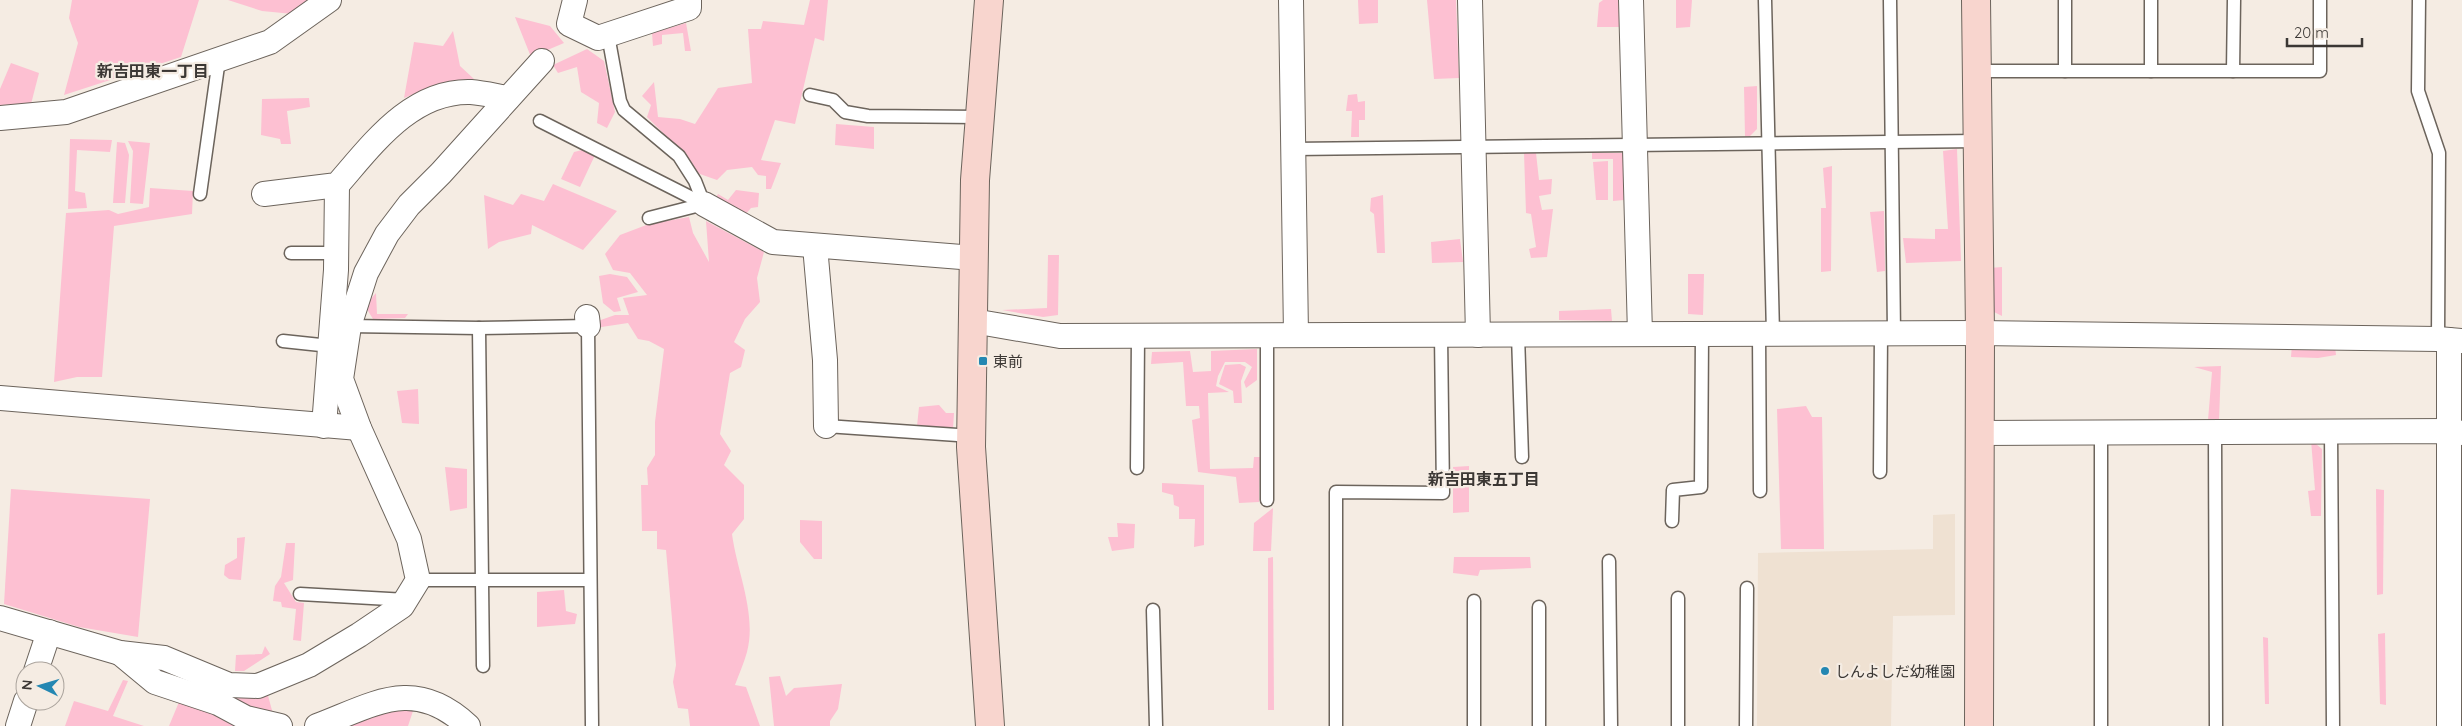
<svg xmlns="http://www.w3.org/2000/svg" width="2462" height="726" font-family="Quicksand,'Noto Sans JP',sans-serif">
	<style>
		.built { fill: #efe1d2 }
		.green { fill: #fdc0d2 }
		.lines { fill: none; stroke-linecap: round; stroke-linejoin: round }
		.lane-casing { stroke: #6c645c; stroke-width: 15 }
		.street-casing { stroke: #6c645c; stroke-width: 26 }
		.secondary-casing { stroke: #6c645c; stroke-width: 30 }
		.lane { stroke: #fff; stroke-width: 12 }
		.street { stroke: #fff; stroke-width: 24 }
		.secondary { stroke: #f8d5ce; stroke-width: 28 }
		.poi-dot { fill: #2487b2; stroke: #f5ece3; stroke-width: 2 }
		.labels { text-anchor: middle; dominant-baseline: central; stroke-width: 4.5; stroke-linejoin: round; paint-order: stroke }
		.poi-label { font-size: 15px; fill: #3b3734; stroke: #f5ece3; text-anchor: start }
		.neighbourhood-label { font-size: 16px; font-weight: bold; fill: #3b3734; stroke: #f5ece3 }
	</style>
	<rect width="100%" height="100%" fill="#f5ece3"/>
	<!-- built -->
	<polygon class="built" points="1955,514 1955,615 1893,616 1891,726 1757,726 1758,553 1933,549 1933,515"/>
	<!-- green -->
	<g class="green">
		<polygon points="72,0 199,0 181,57 64,95 78,43 69,18"/>
		<polygon points="228,0 308,0 293,14 262,11"/>
		<polygon points="810,0 828,0 824,41 815,38 795,124 775,120 761,160 781,163 771,189 766,189 766,176 758,175 752,167 727,170 717,180 697,173 683,153 647,117 651,105 642,96 654,82 658,117 680,119 695,124 718,88 752,83 748,29 761,29 763,21 804,25"/>
		<polygon points="1358,0 1378,0 1378,23 1359,24"/>
		<polygon points="1427,0 1456,0 1459,78 1434,79"/>
		<polygon points="1603,0 1620,0 1620,27 1597,27 1599,3"/>
		<polygon points="1676,0 1692,0 1690,27 1676,28"/>
		<polygon points="515,17 550,26 564,43 531,57"/>
		<polygon points="686,23 691,51 685,51 683,33 662,35 662,44 653,46 652,33"/>
		<polygon points="453,31 460,66 474,79 431,87 404,98 414,42 443,46"/>
		<polygon points="587,49 604,61 615,112 607,128 597,123 599,103 581,92 577,67 558,73 553,65"/>
		<polygon points="11,63 39,73 31,104 0,105 0,89"/>
		<polygon points="1757,86 1757,129 1750,136 1745,136 1744,87"/>
		<polygon points="1357,94 1358,102 1365,101 1365,120 1359,120 1359,137 1351,137 1352,111 1346,111 1348,95"/>
		<polygon points="309,98 310,107 287,111 291,144 281,144 280,139 261,135 262,99"/>
		<polygon points="836,124 874,127 874,149 835,145"/>
		<polygon points="70,139 112,140 110,152 77,150 75,191 85,193 87,208 68,209"/>
		<polygon points="128,141 150,143 143,204 130,203 133,151"/>
		<polygon points="117,142 125,143 129,155 125,203 113,203"/>
		<polygon points="1957,149 1961,261 1906,263 1903,238 1935,239 1935,229 1948,229 1943,151"/>
		<polygon points="582,150 595,155 580,187 561,179 574,152"/>
		<polygon points="1524,153 1536,153 1539,180 1552,179 1551,194 1539,196 1542,210 1553,209 1547,257 1531,258 1529,249 1536,247 1531,214 1526,213"/>
		<polygon points="1592,153 1623,153 1624,200 1613,201 1613,159 1592,159"/>
		<polygon points="1608,161 1608,200 1596,200 1593,162"/>
		<polygon points="1832,166 1831,271 1821,272 1821,208 1826,208 1823,168"/>
		<polygon points="553,184 617,211 583,250 532,225 531,234 499,242 488,249 484,195 513,205 521,194 544,201"/>
		<polygon points="150,188 193,191 192,214 114,226 102,377 77,377 54,382 66,213 109,210 118,214 149,207"/>
		<polygon points="736,190 759,193 758,207 751,208 744,216 713,204 718,194 728,200"/>
		<polygon points="1383,195 1385,253 1377,253 1374,214 1370,211 1371,198"/>
		<polygon points="1884,211 1885,271 1877,272 1870,212"/>
		<path d="M689,217L693,233L709,262L706,221L764,252L757,278L760,302L745,319L734,342L745,350L741,367L730,373L720,434L731,451L724,465L744,485V519L732,534C737,572 757,614 747,652C744,663 739,674 735,685L746,687L760,726H690L688,709L678,708L673,682L676,665L666,550L657,549V531H642L641,485H648L647,468L655,455V422L664,349L649,341L638,339L628,323L595,328V322L615,315H629L623,298L647,295L630,273L613,270L605,254L620,235L649,224Z"/>
		<polygon points="1460,239 1463,262 1432,263 1431,242"/>
		<polygon points="1048,255 1059,255 1058,315 1043,317 1002,310 1047,308"/>
		<polygon points="2002,267 2002,316 1990,310 1989,268"/>
		<polygon points="610,274 627,277 638,292 617,298 621,311 614,312 603,303 599,276"/>
		<polygon points="1688,274 1704,274 1703,315 1688,314"/>
		<polygon points="376,293 377,314 408,314 405,318 373,319 365,306"/>
		<polygon points="1611,309 1612,321 1559,320 1559,311"/>
		<polygon points="2292,344 2335,347 2336,355 2318,358 2291,357"/>
		<polygon points="1257,349 1257,380 1246,388 1244,382 1252,367 1245,362 1225,362 1218,376 1216,386 1229,392 1208,393 1210,469 1253,468 1254,457 1260,457 1259,502 1239,503 1236,477 1198,472 1192,420 1200,418 1199,406 1186,406 1183,362 1151,364 1152,352 1190,351 1193,372 1211,371 1211,351"/>
		<polygon points="1240,364 1246,367 1241,381 1242,403 1234,403 1233,391 1219,384 1225,365"/>
		<polygon points="2221,366 2219,421 2208,420 2212,372 2194,367"/>
		<polygon points="418,389 419,424 402,423 397,391"/>
		<polygon points="939,405 946,413 954,413 953,429 917,426 919,407"/>
		<polygon points="1806,406 1812,417 1822,417 1824,549 1781,549 1777,409"/>
		<polygon points="2311,440 2322,449 2321,516 2311,516 2308,491 2315,490"/>
		<polygon points="1469,466 1469,512 1453,513 1453,467"/>
		<polygon points="445,467 467,469 467,508 450,511"/>
		<polygon points="1162,483 1204,485 1204,545 1194,547 1195,519 1179,519 1179,507 1174,505 1173,495 1162,492"/>
		<polygon points="11,489 150,499 138,637 79,627 4,604"/>
		<polygon points="2376,489 2384,490 2383,594 2377,595"/>
		<polygon points="1273,508 1271,551 1253,551 1254,523"/>
		<polygon points="800,520 822,521 822,559 814,559 800,542"/>
		<polygon points="1117,523 1135,524 1134,548 1112,551 1108,537 1118,537"/>
		<polygon points="245,537 241,580 229,579 224,575 225,565 237,558 237,538"/>
		<polygon points="286,543 295,543 293,580 284,583 296,602 304,603 301,641 293,640 296,609 282,607 281,602 273,601 275,586 281,577"/>
		<polygon points="1273,557 1274,710 1268,710 1268,558"/>
		<polygon points="1454,557 1530,557 1531,568 1480,570 1478,576 1453,573"/>
		<polygon points="564,590 566,611 577,614 575,624 537,627 537,592"/>
		<polygon points="2385,633 2386,705 2380,704 2378,634"/>
		<polygon points="2263,637 2268,638 2269,704 2265,704"/>
		<polygon points="265,646 270,654 244,671 235,671 236,655 262,654"/>
		<polygon points="780,676 786,696 794,688 842,684 838,709 830,721 830,726 774,726 769,677"/>
		<polygon points="123,680 128,681 113,716 144,726 65,726 74,701 108,711"/>
		<polygon points="239,692 267,692 273,714 227,702"/>
		<polygon points="179,702 249,726 169,726"/>
		<polygon points="405,705 414,708 408,726 340,726"/>
	</g>
	<g class="lines">
		<defs>
			<g id="lane">
				<polyline points="1765,0 1773,334"/>
				<polyline points="1890,0 1894,333"/>
				<polyline points="2065,0 2065,71"/>
				<polyline points="2151,0 2151,71"/>
				<polyline points="2419,0 2418,91 2439,153 2438,339"/>
				<polyline points="608,35 620,101 624,110 679,156 695,181 704,204"/>
				<polyline points="1976,71 2320,71 2320,0"/>
				<polyline points="2233,71 2234,0"/>
				<polyline points="810,95 833,100 845,112 868,116 980,117"/>
				<polyline points="540,121 704,204"/>
				<polyline points="1293,149 1978,141"/>
				<polyline points="200,194 219,59"/>
				<polyline points="649,218 704,204"/>
				<polyline points="291,253 336,253"/>
				<polyline points="349,326 479,328 588,326 592,725"/>
				<polyline points="479,328 483,666"/>
				<polyline points="1759,334 1760,491"/>
				<polyline points="1518,335 1522,457"/>
				<polyline points="283,341 330,346"/>
				<polyline points="826,426 972,436"/>
				<polyline points="2331,431 2333,726"/>
				<polyline points="2101,432 2101,726"/>
				<polyline points="2215,432 2216,726"/>
				<polyline points="1137,468 1138,336"/>
				<polyline points="1880,472 1881,333"/>
				<polyline points="1267,500 1267,335"/>
				<polyline points="1672,521 1673,490 1701,487 1702,334"/>
				<polyline points="1609,561 1611,726"/>
				<polyline points="418,580 589,580"/>
				<polyline points="300,594 407,600"/>
				<polyline points="1678,598 1678,726"/>
				<polyline points="1474,601 1474,726"/>
				<polyline points="1539,607 1539,726"/>
				<polyline points="1153,610 1156,726"/>
				<polyline points="1336,726 1336,492 1443,493 1441,335"/>
				<polyline points="1746,726 1747,588"/>
			</g>
			<g id="street">
				<polyline points="575,0 569,24 598,38 689,8 689,0"/>
				<polyline points="1291,0 1296,335"/>
				<polyline points="1470,0 1478,335"/>
				<polyline points="1631,0 1640,334"/>
				<polyline points="0,118 66,112 270,42 329,0"/>
				<path d="M264,194L337,185C372,145 411,90 471,92C483,93 496,96 508,98"/>
				<polyline points="704,204 773,242 974,258"/>
				<polyline points="815,246 825,360 826,426"/>
				<polyline points="587,317 588,326"/>
				<polyline points="973,321 1060,336 1980,333 2438,339 2462,341"/>
				<polyline points="2449,340 2449,726"/>
				<polyline points="0,398 359,428"/>
				<polyline points="324,426 336,270 337,185"/>
				<polyline points="1979,433 2449,431 2462,433"/>
				<polyline points="0,618 120,653 164,658 229,685 258,686 309,665 359,635 402,606 418,580 409,539 359,428 341,379 349,326 366,273 387,234 409,205 441,173 542,61"/>
				<polyline points="120,653 155,682 218,703 246,718 280,726"/>
				<polyline points="36,671 49,632"/>
				<polyline points="18,726 26,701"/>
				<path d="M317,726C375,704 414,676 468,726"/>
			</g>
			<g id="secondary">
				<polyline points="989,0 975,180 971,447 990,726"/>
				<polyline points="1976,0 1980,333 1979,726"/>
			</g>
		</defs>
		<!-- lane casing -->
		<use href="#lane" class="lane-casing"/>
		<!-- street casing -->
		<use href="#street" class="street-casing"/>
		<!-- secondary casing -->
		<use href="#secondary" class="secondary-casing"/>
		<!-- lane -->
		<use href="#lane" class="lane"/>
		<!-- street -->
		<use href="#street" class="street"/>
		<!-- secondary -->
		<use href="#secondary" class="secondary"/>
	</g>
	<!-- markers -->
	<g class="poi-dot">
		<rect x="978" y="356" width="10" height="10" rx="2.5"/>
		<circle cx="1825" cy="671" r="5"/>
	</g>
	<g class="labels">
		<!-- poi labels -->
		<g class="poi-label">
			<text x="993" y="361">東前</text>
			<text x="1835" y="671">しんよしだ幼稚園</text>
		</g>
		<!-- neighbourhood labels -->
		<g class="neighbourhood-label">
			<text x="153" y="71">新吉田東一丁目</text>
			<text x="1484" y="479">新吉田東五丁目</text>
		</g>
	</g>
	<!-- north arrow -->
	<g transform="translate(40 686) rotate(275)"><circle r="24" fill="#f5ece3" stroke="#aba49d"/>
	<path d="M0-4L9 19L0 12L-9 19Z" fill="#2487b2"/>
	<text y="-8" font-size="14" font-weight="bold" text-anchor="middle" fill="#3b3734">N</text>
	</g>
	<!-- scale -->
	<path d="M2287 38v8h75v-8" fill="none" stroke="#3b3734" stroke-width="2.5"/>
	<text x="2294" y="38" font-size="15" fill="#3b3734" stroke="#f5ece3" stroke-width="4" paint-order="stroke">20 m</text>
</svg>
